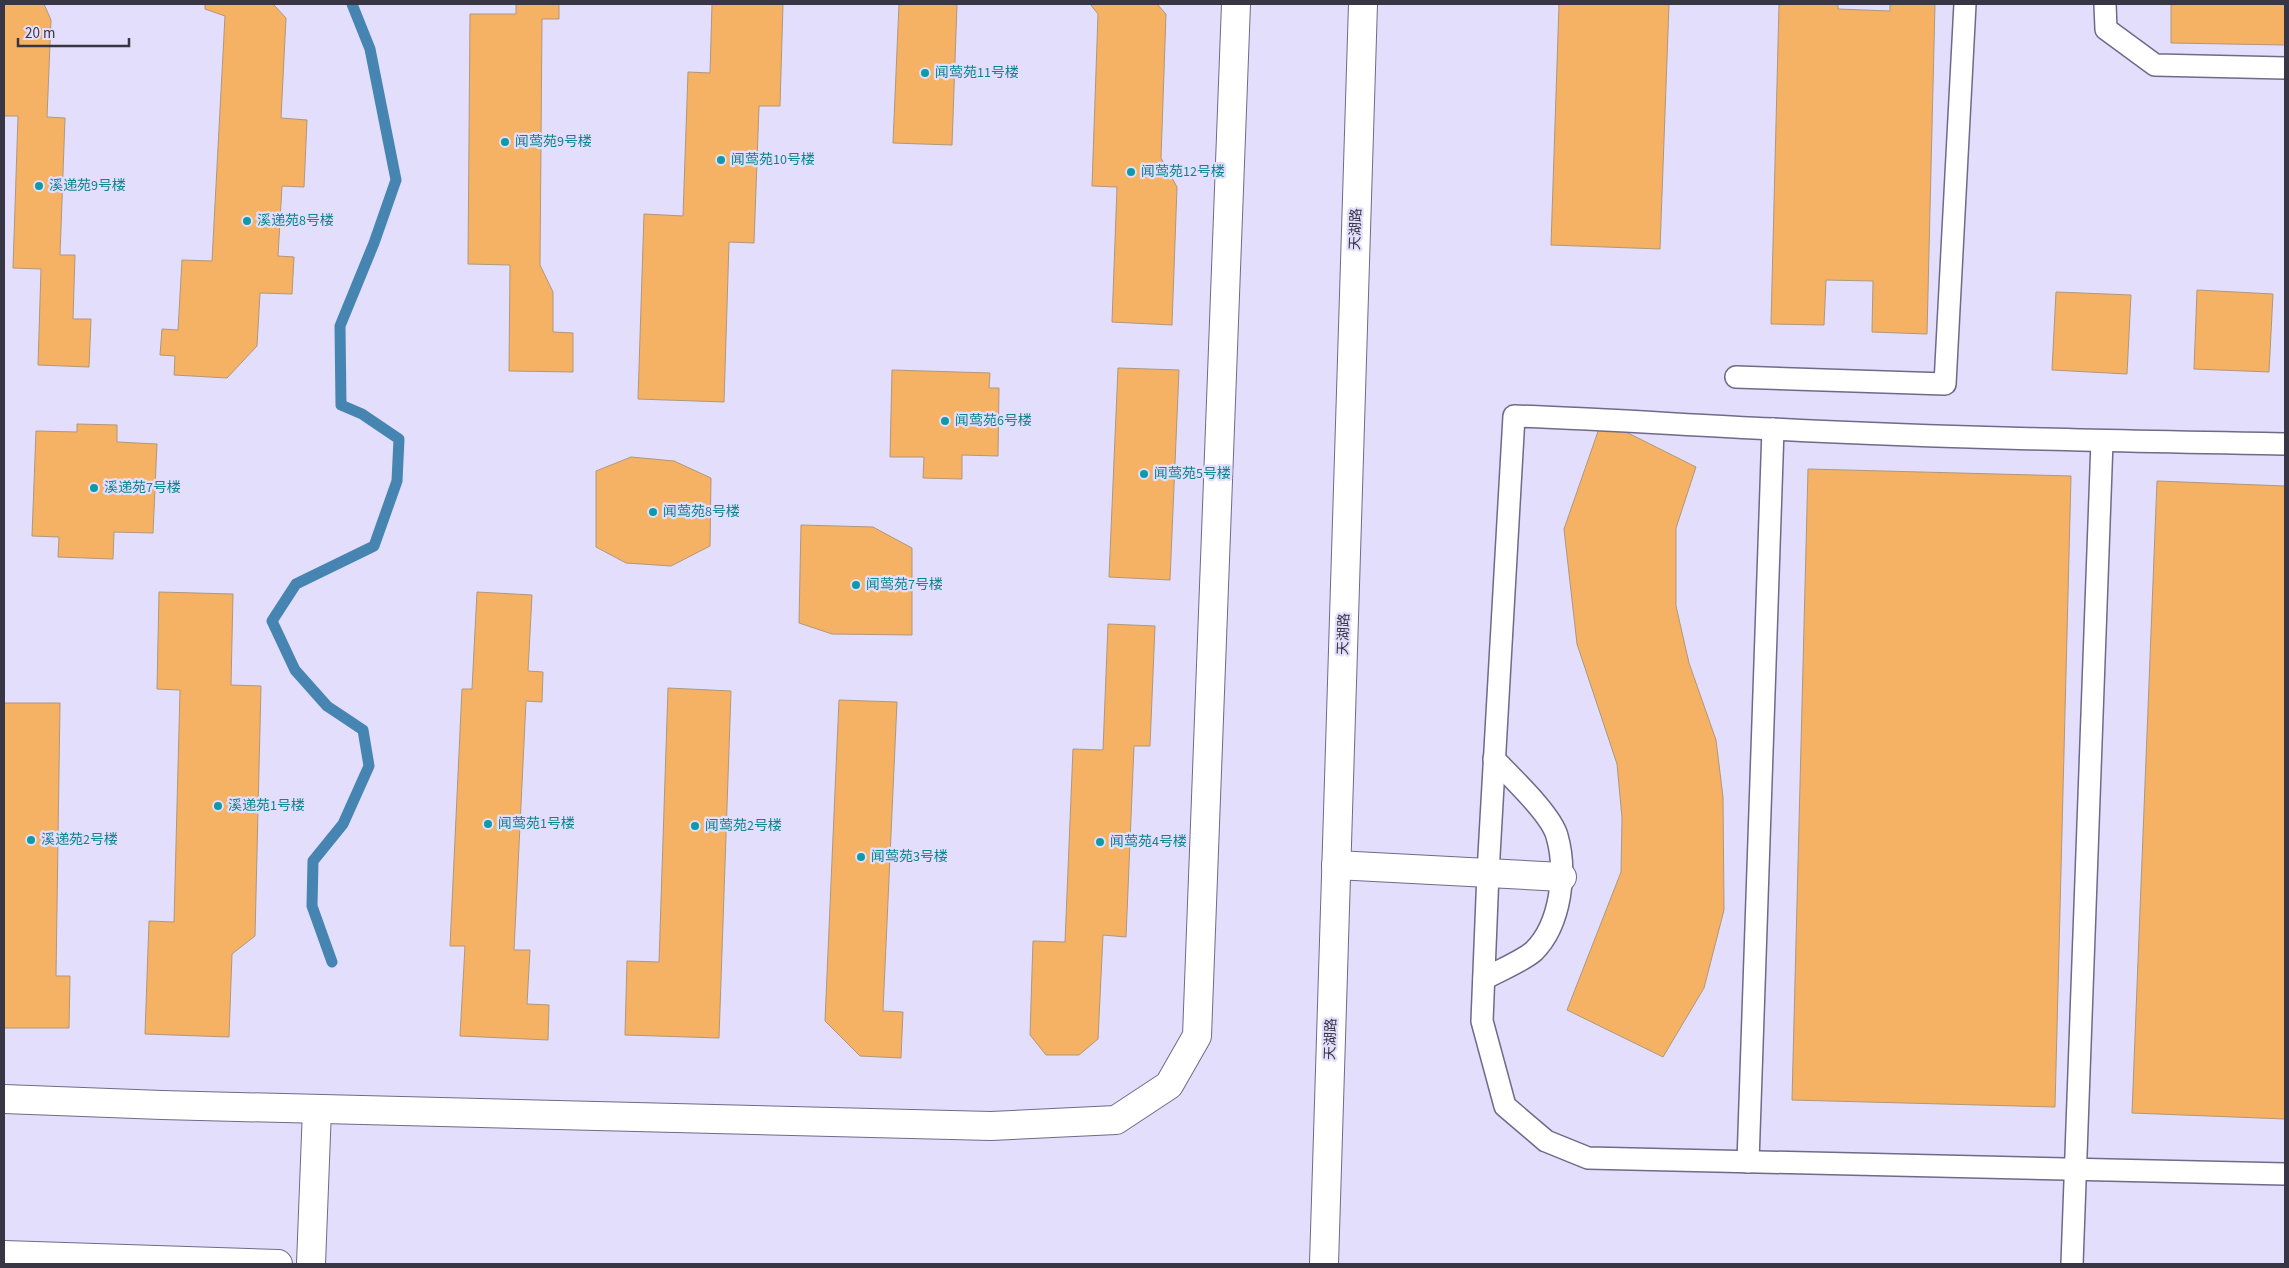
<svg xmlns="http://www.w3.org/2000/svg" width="2289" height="1268" font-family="'Source Sans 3','Noto Sans SC',sans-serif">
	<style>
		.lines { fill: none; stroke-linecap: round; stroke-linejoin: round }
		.stream { stroke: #4684b2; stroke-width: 11 }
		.building { fill: #f5b264; stroke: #b0977c }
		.lane-casing { stroke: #6e6a89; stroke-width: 24 }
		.street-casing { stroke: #6e6a89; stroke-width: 30 }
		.secondary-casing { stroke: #6e6a89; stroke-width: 30 }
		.lane { stroke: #fff; stroke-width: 21 }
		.street { stroke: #fff; stroke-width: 28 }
		.secondary { stroke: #fff; stroke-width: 28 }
		.culture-dot { fill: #0f9aa8; stroke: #e2defb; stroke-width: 2 }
		.labels { text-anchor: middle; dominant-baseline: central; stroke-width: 4.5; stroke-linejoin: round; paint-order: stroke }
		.culture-label { font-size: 14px; fill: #0d838f; stroke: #e2defb; text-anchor: start }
		.street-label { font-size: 14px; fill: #383644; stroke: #e2defb }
	</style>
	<rect width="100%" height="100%" fill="#e2defb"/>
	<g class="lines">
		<!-- stream -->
		<polyline class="stream" points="332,962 312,906 313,861 343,824 369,766 363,730 327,706 295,670 272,621 296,584 374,546 397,481 399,439 362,414 341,405 340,326 374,243 396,180 370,49 352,4"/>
	</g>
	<!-- building -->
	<g class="building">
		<polygon points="4,4 44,4 51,20 47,117 65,118 60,255 75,255 73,319 91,319 89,367 38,365 41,269 13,268 18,116 4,116"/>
		<polygon points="205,4 273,4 286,18 281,118 307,120 304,187 282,186 278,256 294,257 292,294 260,293 257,346 227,378 174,375 175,356 160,355 162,329 178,330 182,260 212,261 225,16 205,9"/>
		<polygon points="516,4 559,4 559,19 542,19 540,265 553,292 553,332 573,333 573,372 509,371 510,265 468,264 470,14 516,14"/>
		<polygon points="712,4 783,4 780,106 759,106 754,243 729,242 724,402 638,399 644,214 683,216 688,72 710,73"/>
		<polygon points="899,4 957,4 952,145 893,143"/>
		<polygon points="1090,4 1157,4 1166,14 1161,158 1177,187 1172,325 1112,322 1117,187 1092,186 1098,14"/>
		<polygon points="1559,4 1669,4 1660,249 1551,245"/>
		<polygon points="1779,4 1838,4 1838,9 1890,11 1890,4 1935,4 1927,334 1872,332 1873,281 1826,280 1824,325 1771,324"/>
		<polygon points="2171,4 2285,4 2285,45 2171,43"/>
		<polygon points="2197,290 2273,294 2269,372 2194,369"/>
		<polygon points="2056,292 2131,295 2127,374 2052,370"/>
		<polygon points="1118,368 1179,370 1170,580 1109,577"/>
		<polygon points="892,370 990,373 989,388 999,388 998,456 962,455 962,479 923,478 924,457 890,457"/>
		<polygon points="1602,420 1696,467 1676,528 1676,606 1689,663 1716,740 1723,797 1724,910 1704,988 1663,1057 1567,1010 1621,872 1622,818 1617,764 1577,644 1564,529"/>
		<polygon points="77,424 117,425 117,442 157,444 153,533 114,532 113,559 58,557 59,537 32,536 36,431 77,432"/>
		<polygon points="631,457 674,461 711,478 710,546 671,566 626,563 596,547 596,471"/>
		<polygon points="1808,469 2071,476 2055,1107 1792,1100"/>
		<polygon points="2157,481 2285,486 2285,1119 2132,1113"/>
		<polygon points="801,525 873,527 912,548 912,635 832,634 799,623"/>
		<polygon points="159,592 233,594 231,685 261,686 255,936 232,954 229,1037 145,1034 149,921 174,922 180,690 157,689"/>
		<polygon points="477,592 532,595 528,671 543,672 542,702 526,701 514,950 530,950 527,1004 549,1005 548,1040 460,1036 465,946 450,946 462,689 472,689"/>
		<polygon points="1108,624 1155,626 1150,746 1134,746 1126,937 1103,935 1098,1039 1079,1055 1046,1055 1030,1035 1033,941 1065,942 1073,749 1103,750"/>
		<polygon points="668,688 731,691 719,1038 625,1035 627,961 659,962"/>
		<polygon points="839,700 897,702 883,1011 903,1012 901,1058 860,1056 825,1021"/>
		<polygon points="4,703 60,703 56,976 70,976 69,1028 4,1028"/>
	</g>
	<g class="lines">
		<defs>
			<g id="lane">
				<polyline points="2105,4 2106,29 2155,65 2285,68"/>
				<polyline points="1736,377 1945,384 1965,4"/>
				<path d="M2285,444C2115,441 1944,438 1773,429C1687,425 1601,419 1514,416L1488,873L1482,1021L1505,1106L1546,1141L1588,1158L2285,1174"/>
				<path d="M1484,979C1498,971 1523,961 1534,951C1561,924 1567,871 1557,836C1551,814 1510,776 1494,759"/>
				<polyline points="1748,1162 1773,429"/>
				<polyline points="2072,1264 2102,441"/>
			</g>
			<g id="street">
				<polyline points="1336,865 1562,877"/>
				<polyline points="4,1099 162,1105 991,1126 1116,1120 1169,1085 1197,1036 1236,4"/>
				<polyline points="311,1264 317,1109"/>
			</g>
			<g id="secondary">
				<polyline points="4,1255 278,1264"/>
				<polyline points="1324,1264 1363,4"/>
			</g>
		</defs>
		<!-- lane casing -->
		<use href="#lane" class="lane-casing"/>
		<!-- street casing -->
		<use href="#street" class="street-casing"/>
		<!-- secondary casing -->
		<use href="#secondary" class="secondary-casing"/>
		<!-- lane -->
		<use href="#lane" class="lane"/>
		<!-- street -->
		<use href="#street" class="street"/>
		<!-- secondary -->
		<use href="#secondary" class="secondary"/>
	</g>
	<!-- markers -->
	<g class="culture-dot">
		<circle cx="925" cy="73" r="5"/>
		<circle cx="505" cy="142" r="5"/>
		<circle cx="721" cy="160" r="5"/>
		<circle cx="1131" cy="172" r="5"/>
		<circle cx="39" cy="186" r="5"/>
		<circle cx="247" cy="221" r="5"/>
		<circle cx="945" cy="421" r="5"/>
		<circle cx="1144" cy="474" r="5"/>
		<circle cx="94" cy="488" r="5"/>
		<circle cx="653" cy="512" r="5"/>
		<circle cx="856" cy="585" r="5"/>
		<circle cx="218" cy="806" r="5"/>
		<circle cx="488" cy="824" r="5"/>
		<circle cx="695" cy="826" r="5"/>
		<circle cx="31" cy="840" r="5"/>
		<circle cx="1100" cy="842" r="5"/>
		<circle cx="861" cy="857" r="5"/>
	</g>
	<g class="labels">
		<!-- culture labels -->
		<g class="culture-label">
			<text x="935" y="73">闻莺苑11号楼</text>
			<text x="515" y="142">闻莺苑9号楼</text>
			<text x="731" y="160">闻莺苑10号楼</text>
			<text x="1141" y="172">闻莺苑12号楼</text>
			<text x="49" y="186">溪递苑9号楼</text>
			<text x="257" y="221">溪递苑8号楼</text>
			<text x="955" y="421">闻莺苑6号楼</text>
			<text x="1154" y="474">闻莺苑5号楼</text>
			<text x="104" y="488">溪递苑7号楼</text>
			<text x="663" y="512">闻莺苑8号楼</text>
			<text x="866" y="585">闻莺苑7号楼</text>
			<text x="228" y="806">溪递苑1号楼</text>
			<text x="498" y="824">闻莺苑1号楼</text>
			<text x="705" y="826">闻莺苑2号楼</text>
			<text x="41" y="840">溪递苑2号楼</text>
			<text x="1110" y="842">闻莺苑4号楼</text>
			<text x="871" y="857">闻莺苑3号楼</text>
		</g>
		<!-- street labels -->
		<g class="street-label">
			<text transform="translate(1356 229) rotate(-88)">天湖路</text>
			<text transform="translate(1344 634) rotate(-88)">天湖路</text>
			<text transform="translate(1331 1039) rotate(-88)">天湖路</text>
		</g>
	</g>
	<!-- border -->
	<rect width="2289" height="1268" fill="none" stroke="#383644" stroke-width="10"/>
	<!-- scale -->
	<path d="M18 38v8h111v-8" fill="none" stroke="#383644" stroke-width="2.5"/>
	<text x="25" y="38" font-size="15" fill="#383644" stroke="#e2defb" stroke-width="4" paint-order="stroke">20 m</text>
</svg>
